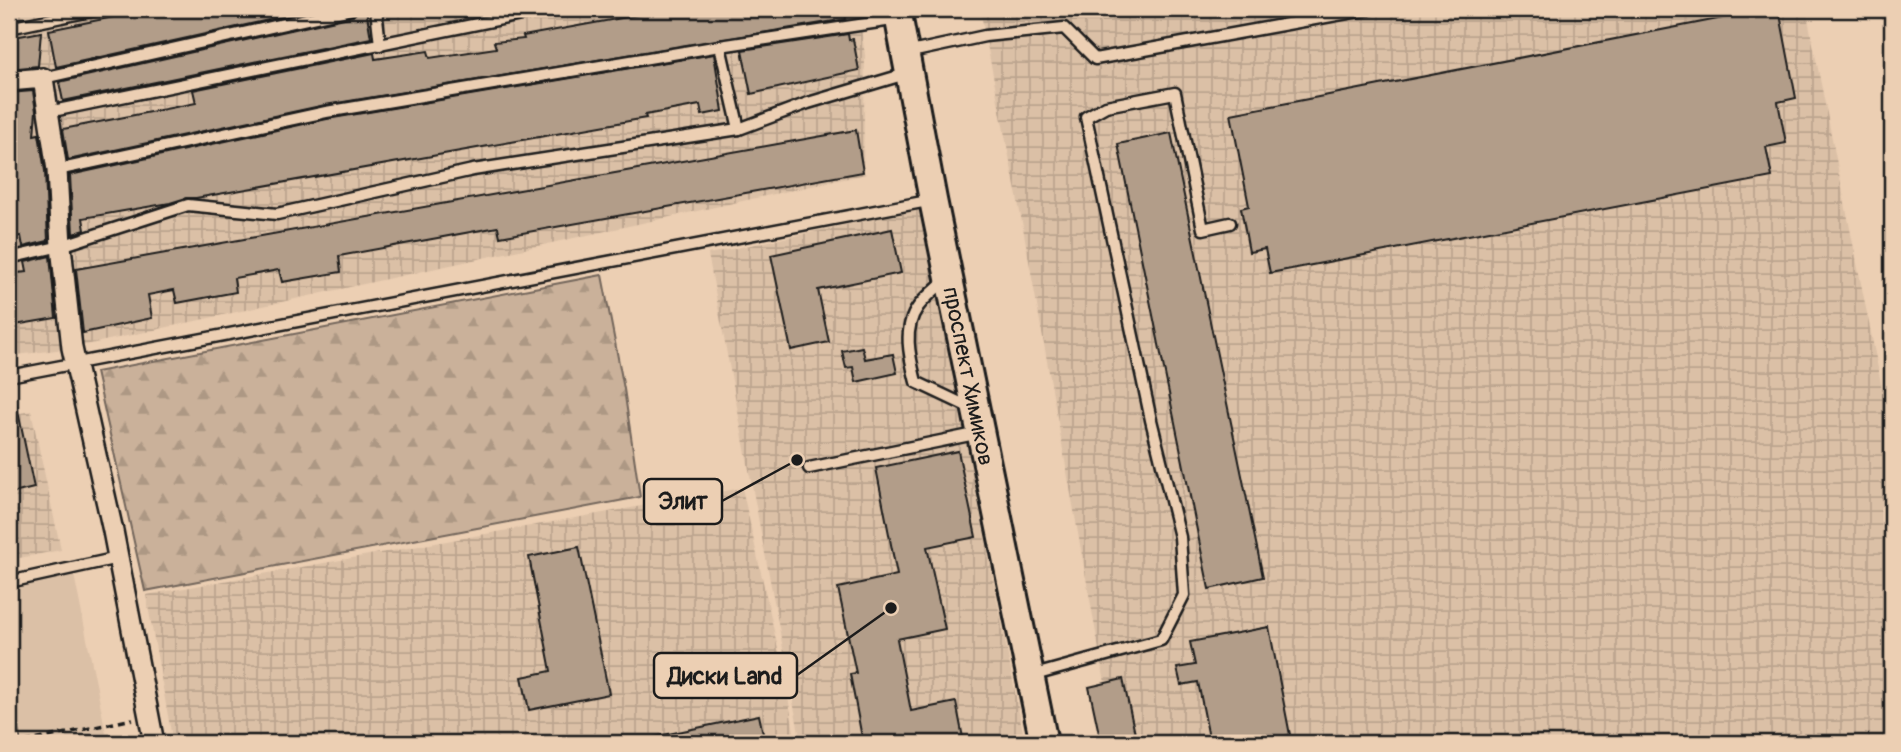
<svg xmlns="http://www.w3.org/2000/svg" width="1901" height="752" font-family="Pangolin,sans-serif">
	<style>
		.built { fill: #dbc0a6 }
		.industrial { fill: url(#industrial-grid) }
		.forest { fill: url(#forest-firs); stroke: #73665b; stroke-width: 2 }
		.building { fill: #b29d89; stroke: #1c1c1c; stroke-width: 2 }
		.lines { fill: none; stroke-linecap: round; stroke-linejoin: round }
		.lane-casing { stroke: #1c1c1c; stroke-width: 15 }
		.street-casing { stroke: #1c1c1c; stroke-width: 24 }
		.secondary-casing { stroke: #1c1c1c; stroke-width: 32 }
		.path { stroke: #1c1c1c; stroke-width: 3.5; stroke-dasharray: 7 5; stroke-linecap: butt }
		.lane { stroke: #eccfb3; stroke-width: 10 }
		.street { stroke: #eccfb3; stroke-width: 19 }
		.secondary { stroke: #eccfb3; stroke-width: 26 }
		.labels { text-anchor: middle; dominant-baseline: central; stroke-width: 7; stroke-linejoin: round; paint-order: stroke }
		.street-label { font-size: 23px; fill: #1c1c1c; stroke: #eccfb3 }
		.leader { fill: none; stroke: #1c1c1c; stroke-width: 2.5 }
		.callout-dot { fill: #1c1c1c; stroke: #eccfb3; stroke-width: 2.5 }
		.callout { fill: #eccfb3; stroke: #1c1c1c; stroke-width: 2.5 }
		.callout-label { font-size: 24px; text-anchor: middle; font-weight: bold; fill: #1c1c1c }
	</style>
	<defs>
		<pattern id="industrial-grid" width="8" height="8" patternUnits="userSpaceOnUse" patternTransform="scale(1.75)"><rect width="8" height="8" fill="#dbc0a6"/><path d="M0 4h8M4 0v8" fill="none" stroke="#bba48e"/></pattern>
		<pattern id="forest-firs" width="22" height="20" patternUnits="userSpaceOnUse" patternTransform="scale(1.75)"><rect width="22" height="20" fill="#cab19a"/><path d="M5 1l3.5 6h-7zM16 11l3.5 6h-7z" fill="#ad9884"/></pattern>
	</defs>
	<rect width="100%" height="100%" fill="#eccfb3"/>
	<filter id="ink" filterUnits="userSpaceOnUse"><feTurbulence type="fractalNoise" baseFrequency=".0143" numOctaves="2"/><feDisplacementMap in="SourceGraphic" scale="14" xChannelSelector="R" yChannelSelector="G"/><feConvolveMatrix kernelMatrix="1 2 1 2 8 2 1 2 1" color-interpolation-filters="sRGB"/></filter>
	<g filter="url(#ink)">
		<!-- built -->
		<polygon class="built" points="72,565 108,743 9,743 9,576"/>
		<!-- industrial -->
		<g class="industrial">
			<polygon points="9,9 858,9 865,55 863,172 866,174 72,348 9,356"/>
			<polygon points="980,9 1806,9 1892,438 1892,743 1137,743 1123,680 1105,683 1022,222"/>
			<polygon points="921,209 1025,743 801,743 708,254"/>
			<polygon points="31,411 61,550 9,560 9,415"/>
			<polygon points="742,488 785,680 796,743 173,743 146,595"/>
		</g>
		<!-- forest -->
		<polygon class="forest" points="602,275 624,389 640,497 145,591 96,372"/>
		<!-- building -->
		<g class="building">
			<polygon points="153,9 318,9 56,67 49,30"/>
			<polygon points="358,9 366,9 371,38 63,101 59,82 353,16"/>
			<polygon points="671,9 845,9 846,19 325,105 68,160 63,129 196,103 193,90 374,53 375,59 428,51 430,58 496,48 494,42 524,39 523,36"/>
			<polygon points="1769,9 1779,9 1796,98 1778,102 1786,143 1766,147 1772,177 1270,273 1265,249 1249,252 1241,208 1249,206 1231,114"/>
			<polygon points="41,32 38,66 9,69 9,38"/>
			<polygon points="848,34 849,40 853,39 859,70 751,94 742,50"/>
			<polygon points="714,54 723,111 702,115 700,105 645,115 646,118 196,198 186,198 170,203 83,218 85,230 73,234 70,175 327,119"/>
			<polygon points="33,91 36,111 34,135 39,134 45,171 48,241 23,247 21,236 14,237 9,205 9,93"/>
			<polygon points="856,130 863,172 500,237 498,227 339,256 341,272 282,282 279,270 234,278 236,292 177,303 174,290 148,295 152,318 83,333 76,269"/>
			<polygon points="1171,133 1263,577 1209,589 1118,144"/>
			<polygon points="892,229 901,273 818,290 829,342 791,350 771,255"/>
			<polygon points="50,256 56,318 9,326 9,278 18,277 17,273 27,272 25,262"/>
			<polygon points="862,347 865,359 893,354 897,373 856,382 853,367 846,368 842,351"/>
			<polygon points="15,397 34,488 9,494 9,398"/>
			<polygon points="958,451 976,537 927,547 945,629 897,639 911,711 956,702 964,743 863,743 850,674 856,673 838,588 897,575 876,468"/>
			<polygon points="579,547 609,694 529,710 522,677 551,671 529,557"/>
			<polygon points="1269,627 1290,735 1247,743 1210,743 1198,682 1181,685 1177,668 1195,665 1190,642"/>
			<polygon points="1123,679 1137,743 1101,743 1089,687"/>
			<polygon points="759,715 765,743 655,743 654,737"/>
		</g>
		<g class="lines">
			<defs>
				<g id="lane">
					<polyline points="376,9 380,45"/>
					<polyline points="9,28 100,9"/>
					<polyline points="906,53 985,36 1064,28 1095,59 1370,9"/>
					<polyline points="43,78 351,9"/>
					<polyline points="48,112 550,9"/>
					<polyline points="739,129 720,46 899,19"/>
					<polyline points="57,170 326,112 720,46"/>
					<polyline points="9,258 61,246 188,205 277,214 473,170 739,129 808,103 909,73"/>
					<path d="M946,279C937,288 925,297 918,307C902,329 910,358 916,382L971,408"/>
					<polyline points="9,376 933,200"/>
					<polyline points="809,468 980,433"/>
					<polyline points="9,582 118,558"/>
					<polyline points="1031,676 1161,640 1184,595 1180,537 1151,420 1086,117 1106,106 1175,93 1203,229 1230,223"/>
					<polyline points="9,718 14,743"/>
				</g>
				<polyline id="street" points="9,81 43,78 57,170 61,246 72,348 113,531 154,743"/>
				<g id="secondary">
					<path id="s1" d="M897,9L933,200L1044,743"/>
				</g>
			</defs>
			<!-- lane casing -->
			<use href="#lane" class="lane-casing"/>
			<!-- street casing -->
			<use href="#street" class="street-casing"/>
			<!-- secondary casing -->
			<use href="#secondary" class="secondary-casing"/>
			<!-- path -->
			<polyline class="path" points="25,742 133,719"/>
			<!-- lane -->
			<use href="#lane" class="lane"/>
			<!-- street -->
			<use href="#street" class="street"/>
			<!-- secondary -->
			<use href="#secondary" class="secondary"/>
		</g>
	</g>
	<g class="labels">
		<!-- street labels -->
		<g class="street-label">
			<text stroke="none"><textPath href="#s1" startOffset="374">проспект Химиков</textPath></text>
		</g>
	</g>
	<!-- callouts -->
	<path class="leader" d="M797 460L722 501M891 608L797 675"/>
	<g class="callout-dot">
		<circle cx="797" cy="460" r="7"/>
		<circle cx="891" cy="608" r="7"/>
	</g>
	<g class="callout">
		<rect x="644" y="479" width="78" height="45" rx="7"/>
		<rect x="654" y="653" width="143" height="45" rx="7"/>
	</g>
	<g class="callout-label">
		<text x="683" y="509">Элит</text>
		<text x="725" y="684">Диски Land</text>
	</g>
	<!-- margin -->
	<rect width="1901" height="752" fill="none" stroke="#eccfb3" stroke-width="35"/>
	<rect x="18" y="18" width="1866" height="717" fill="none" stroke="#1c1c1c" stroke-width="2.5" filter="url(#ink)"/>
</svg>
